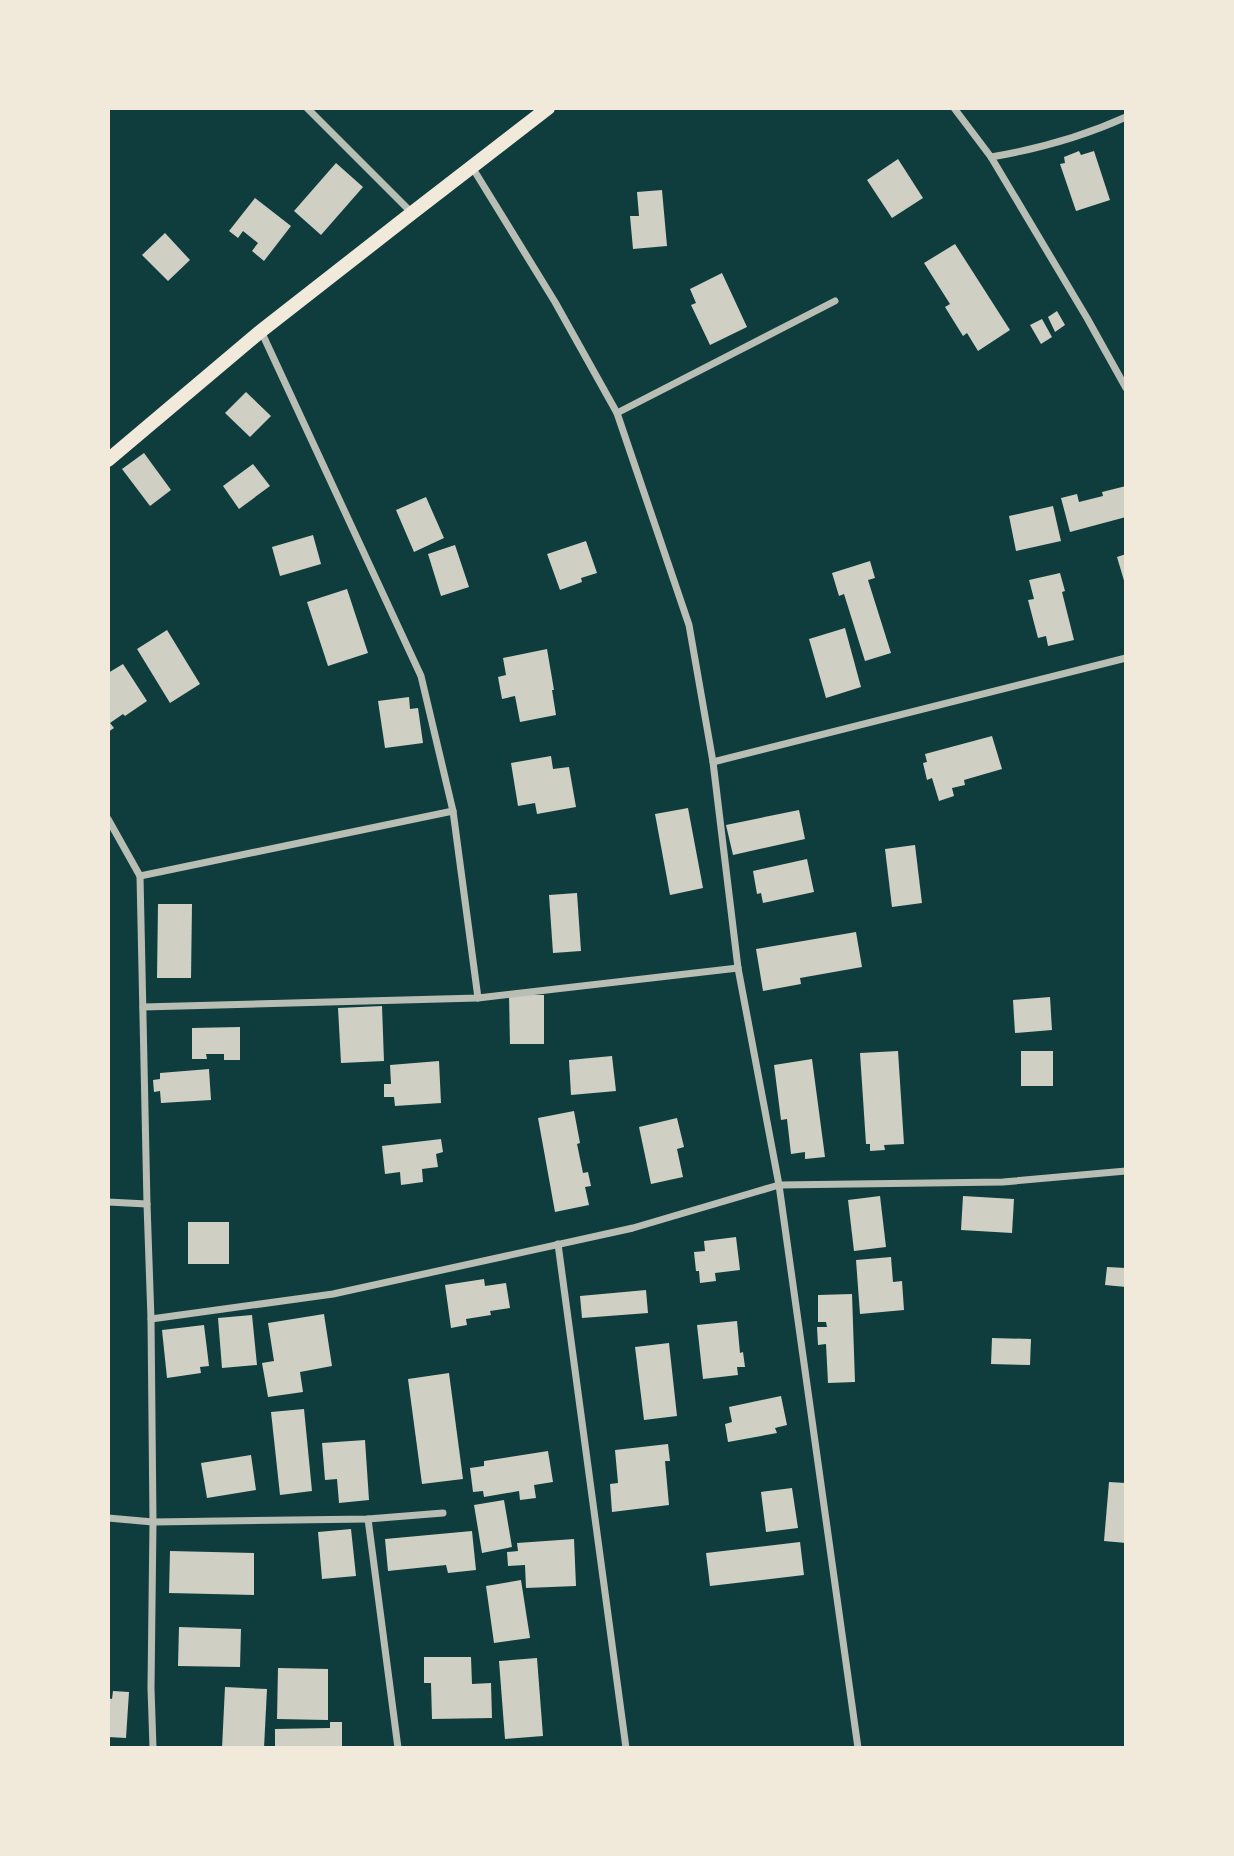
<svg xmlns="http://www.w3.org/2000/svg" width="1234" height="1856" font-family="'Fira Sans Condensed',sans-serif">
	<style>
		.building { fill: #cfcfc3 }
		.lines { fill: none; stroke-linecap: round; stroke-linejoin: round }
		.minor { stroke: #b8beb3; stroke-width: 7 }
		.secondary { stroke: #f1e9da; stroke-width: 14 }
	</style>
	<rect width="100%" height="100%" fill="#0f3d3e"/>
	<!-- building -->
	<g class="building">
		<polygon points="1079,151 1081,155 1094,151 1110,200 1076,211 1060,164 1065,163 1064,157"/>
		<polygon points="898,159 923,198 892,218 867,180"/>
		<polygon points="336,163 363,187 321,235 294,211"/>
		<polygon points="662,190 667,246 633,249 630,216 639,216 637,192"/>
		<polygon points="255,198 291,226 264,261 252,251 258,243 243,231 238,238 229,231"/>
		<polygon points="165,233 190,260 168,281 142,255"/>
		<polygon points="955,244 1010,330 978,351 967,333 963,336 945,307 950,304 924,263"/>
		<polygon points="722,273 747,327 710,345 691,305 696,303 690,289"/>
		<polygon points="1057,311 1065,325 1055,332 1048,317"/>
		<polygon points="1042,319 1052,337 1041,344 1030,325"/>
		<polygon points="246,392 271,416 250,437 225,413"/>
		<polygon points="144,453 171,490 150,506 122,469"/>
		<polygon points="253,464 270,486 239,509 223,486"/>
		<polygon points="1126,486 1126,517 1070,532 1061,498 1077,494 1079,502 1103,496 1102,492"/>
		<polygon points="426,497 444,538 414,552 396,510"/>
		<polygon points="1053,506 1061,541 1016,551 1009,516"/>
		<polygon points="313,535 321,564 280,576 272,547"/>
		<polygon points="586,541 597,573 581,578 582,582 560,590 547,554"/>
		<polygon points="455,545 469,587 441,596 428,554"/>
		<polygon points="1126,554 1126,584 1125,584 1117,557"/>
		<polygon points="870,561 875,578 868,580 891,653 865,661 844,594 839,596 832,573"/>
		<polygon points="1060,573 1065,591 1062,592 1074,640 1048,646 1046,636 1038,638 1028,600 1034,599 1029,580"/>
		<polygon points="347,589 368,653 328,666 307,602"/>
		<polygon points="845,628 861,687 826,698 809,639"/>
		<polygon points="167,630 200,684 170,703 137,649"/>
		<polygon points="547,649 554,690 552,690 556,715 520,722 515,696 502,699 498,677 506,675 503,658"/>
		<polygon points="123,664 147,701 125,716 123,714 110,723 114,728 108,732 108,673"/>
		<polygon points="409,697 410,709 418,708 423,743 385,748 378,701"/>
		<polygon points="992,736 1002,769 964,780 965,785 952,788 954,796 939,801 932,778 927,780 923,763 927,762 925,754"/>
		<polygon points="551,756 553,769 569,767 576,807 537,814 535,803 518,806 511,763"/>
		<polygon points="688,808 703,888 670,895 655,814"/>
		<polygon points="799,810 805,839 733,855 726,825"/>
		<polygon points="915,845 922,903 892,907 885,849"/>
		<polygon points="807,859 814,892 763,903 761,893 757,894 753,871"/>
		<polygon points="577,893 581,951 553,953 549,895"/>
		<polygon points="158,904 192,904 191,978 157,978"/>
		<polygon points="856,932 862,967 800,978 801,984 763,991 756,949"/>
		<polygon points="509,995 544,995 544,1044 510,1044"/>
		<polygon points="1050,997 1052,1030 1015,1033 1013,1000"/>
		<polygon points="382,1006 384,1061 341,1063 338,1008"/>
		<polygon points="240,1027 240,1060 224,1060 224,1054 206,1054 207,1059 192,1059 192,1028"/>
		<polygon points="898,1051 904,1144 884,1145 885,1150 870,1151 870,1144 866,1144 860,1053"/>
		<rect x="1021" y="1051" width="32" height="35"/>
		<polygon points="612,1056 616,1091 571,1095 569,1060"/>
		<polygon points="812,1059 825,1157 805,1159 805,1152 791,1154 787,1119 781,1120 774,1065"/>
		<polygon points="439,1061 441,1103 395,1106 394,1097 384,1097 384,1084 391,1084 390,1065"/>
		<polygon points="209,1069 211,1100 161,1103 160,1091 154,1092 153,1080 160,1079 160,1073"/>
		<polygon points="574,1111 580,1143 577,1144 583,1173 588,1172 591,1186 585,1187 589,1205 555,1212 538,1118"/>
		<polygon points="677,1118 684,1147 677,1149 683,1177 651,1184 639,1127"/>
		<polygon points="441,1139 443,1152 436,1154 438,1167 422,1169 423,1182 401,1185 400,1172 385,1174 382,1146"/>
		<polygon points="880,1196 886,1247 854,1251 848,1200"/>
		<polygon points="963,1196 1014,1199 1012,1233 961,1230"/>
		<rect x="188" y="1222" width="41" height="42"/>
		<polygon points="736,1237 740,1270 715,1273 716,1281 700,1283 699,1271 696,1271 694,1252 705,1251 704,1241"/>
		<polygon points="891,1257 893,1282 902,1281 904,1310 860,1314 856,1260"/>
		<polygon points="1107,1267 1126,1268 1126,1287 1105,1285"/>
		<polygon points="484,1279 485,1286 506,1283 510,1308 490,1311 491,1315 466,1319 467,1325 451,1328 445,1285"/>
		<polygon points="646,1290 648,1313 582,1318 580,1296"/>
		<polygon points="852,1294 855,1382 828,1383 826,1344 818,1345 817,1327 827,1327 826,1322 818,1322 818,1295"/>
		<polygon points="324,1314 332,1366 300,1372 303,1392 268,1397 262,1363 274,1361 268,1323"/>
		<polygon points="252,1315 257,1365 222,1368 218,1318"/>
		<polygon points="737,1321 740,1353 743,1352 745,1367 737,1367 738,1375 703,1379 697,1325"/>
		<polygon points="204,1325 209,1366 200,1367 201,1373 167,1378 162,1330"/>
		<polygon points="992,1338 1031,1339 1030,1365 991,1364"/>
		<polygon points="669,1343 677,1416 644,1420 635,1347"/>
		<polygon points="449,1373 463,1479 422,1484 408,1379"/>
		<polygon points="781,1396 787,1425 775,1428 777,1433 728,1442 725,1424 732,1422 729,1407"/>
		<polygon points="304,1409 312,1491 280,1495 271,1412"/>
		<polygon points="365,1440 369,1500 339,1503 337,1479 325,1480 322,1443"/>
		<polygon points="668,1444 670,1461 665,1461 669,1505 612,1512 610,1484 618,1483 615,1450"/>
		<polygon points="548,1451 553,1482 534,1485 536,1498 520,1500 519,1491 484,1497 483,1491 473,1492 470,1468 484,1466 484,1461"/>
		<polygon points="251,1455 256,1490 207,1498 201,1463"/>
		<polygon points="1109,1482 1126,1483 1126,1543 1104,1541"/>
		<polygon points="792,1488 798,1528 766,1532 761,1492"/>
		<polygon points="504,1500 512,1547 482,1553 474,1505"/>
		<polygon points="351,1529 356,1576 322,1579 318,1532"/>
		<polygon points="472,1531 476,1570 448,1573 446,1565 388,1571 385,1539"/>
		<polygon points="574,1539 576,1586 526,1588 525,1565 508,1566 507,1552 518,1551 517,1543"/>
		<polygon points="800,1542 804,1575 710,1586 706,1553"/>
		<polygon points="170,1551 254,1553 254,1595 169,1593"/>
		<polygon points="521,1580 530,1638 494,1643 486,1586"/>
		<polygon points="179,1627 241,1629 240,1667 178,1666"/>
		<polygon points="424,1657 471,1657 472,1684 491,1683 492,1718 432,1719 431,1683 424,1683"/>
		<polygon points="537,1658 543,1736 505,1739 499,1661"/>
		<polygon points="278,1668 328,1669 328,1720 277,1719"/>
		<polygon points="225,1687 267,1689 264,1748 222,1748"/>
		<polygon points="113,1691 129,1692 126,1738 108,1737 108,1698 112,1699"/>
		<polygon points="330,1722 342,1722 342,1748 275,1748 275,1729 330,1728"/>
	</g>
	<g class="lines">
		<!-- minor -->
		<g class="minor">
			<polyline points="307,108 412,213"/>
			<polyline points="954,108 991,157 1087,318 1126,388"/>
			<path d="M991,157C1038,149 1082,137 1126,117"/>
			<polyline points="472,167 555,302 617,413 689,625 713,762 738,968 779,1185 858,1748"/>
			<polyline points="261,331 421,676 453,811 478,998"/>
			<polyline points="617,413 835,301"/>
			<polyline points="713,762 1126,658"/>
			<polyline points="108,819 140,876 147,1204 151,1319 153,1522 151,1688 153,1748"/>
			<polyline points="140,876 453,811"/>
			<polyline points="143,1007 478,998 738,968"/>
			<polyline points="108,1202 147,1204"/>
			<polyline points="558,1244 626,1748"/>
			<polyline points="151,1319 333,1294 633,1228 779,1185 1003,1182 1126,1171"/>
			<polyline points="108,1518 153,1522 368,1519 443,1513"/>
			<polyline points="368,1519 398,1748"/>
		</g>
		<!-- secondary -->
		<polyline class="secondary" points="108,460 261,331 412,213 548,108"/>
	</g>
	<!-- border -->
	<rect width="1234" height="1856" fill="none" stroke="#f1e9da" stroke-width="220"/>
</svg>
